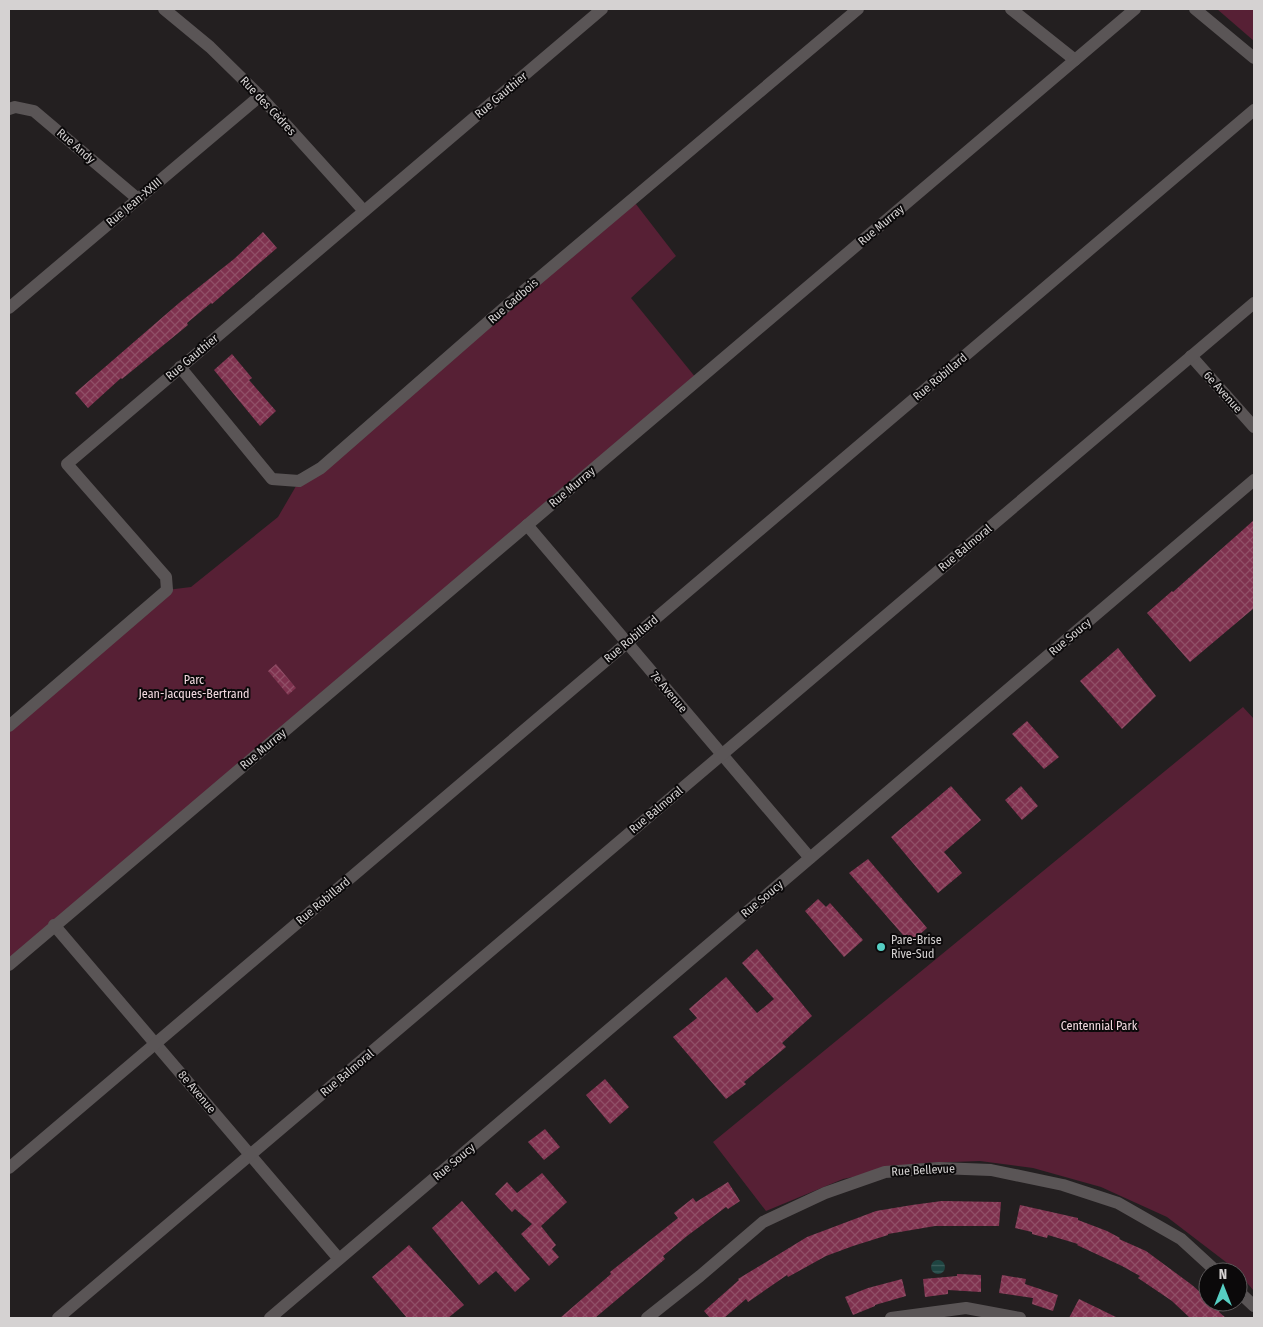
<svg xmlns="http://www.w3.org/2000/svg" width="1263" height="1327" font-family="'Fira Sans Condensed',sans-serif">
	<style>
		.green { fill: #572035 }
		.water { fill: url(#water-rules) }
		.building { fill: url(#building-cross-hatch) }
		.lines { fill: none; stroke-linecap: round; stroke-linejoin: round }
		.minor { stroke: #5a5556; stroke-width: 12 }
		.poi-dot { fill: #56cec3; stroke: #0b090a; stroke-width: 2 }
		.labels { text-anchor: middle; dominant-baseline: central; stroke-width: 4; stroke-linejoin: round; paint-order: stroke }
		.street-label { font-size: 12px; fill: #d5d2d2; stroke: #0b090a }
		.park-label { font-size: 12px; fill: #f3dbe1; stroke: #0b090a }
		.poi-label { font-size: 12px; fill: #d5d2d2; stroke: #0b090a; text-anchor: start }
	</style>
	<defs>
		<pattern id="water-rules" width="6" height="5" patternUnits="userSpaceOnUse" patternTransform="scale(1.25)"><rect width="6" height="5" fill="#1e4441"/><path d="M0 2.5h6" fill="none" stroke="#3e5e5c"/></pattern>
		<pattern id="building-cross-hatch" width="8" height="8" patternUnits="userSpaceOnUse" patternTransform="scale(1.25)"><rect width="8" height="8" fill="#7f324f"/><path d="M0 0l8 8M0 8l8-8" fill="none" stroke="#904f67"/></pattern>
	</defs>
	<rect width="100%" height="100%" fill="#231f20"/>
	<!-- green -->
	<g class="green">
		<polygon points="1217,9 1254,9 1254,41"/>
		<polygon points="632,199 676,256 631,298 696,378 9,965 9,726 167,590 191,587 278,517 299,481"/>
		<polygon points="1243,707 1254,719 1254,1291 1235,1269 1167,1217 1101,1187 1033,1168 980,1161 923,1163 843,1179 766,1211 713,1142"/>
	</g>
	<!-- water -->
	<circle class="water" cx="938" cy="1267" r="7"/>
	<!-- building -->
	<g class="building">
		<polygon points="263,232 277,248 212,304 211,303 187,323 188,325 122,379 121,378 88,408 75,393 179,303 234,259"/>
		<polygon points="232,354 252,378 249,380 276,411 260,426 214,370"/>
		<polygon points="1254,520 1254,608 1190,662 1147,613 1172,591 1173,592"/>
		<polygon points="1118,648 1156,696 1122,729 1080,681"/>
		<polygon points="276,664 296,688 288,695 268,671"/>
		<polygon points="1027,721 1059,757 1044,769 1012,734"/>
		<polygon points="951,786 981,820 944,852 962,873 938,893 891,837"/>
		<polygon points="1021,786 1038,806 1022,820 1005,800"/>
		<polygon points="868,859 927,928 910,943 849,873"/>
		<polygon points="818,899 826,907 830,903 863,940 844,957 805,911"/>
		<polygon points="757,949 812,1016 782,1043 786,1047 744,1082 746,1084 726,1099 673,1037 697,1018 689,1009 726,977 757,1013 774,999 742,963"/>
		<polygon points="605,1079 629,1107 610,1124 586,1095"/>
		<polygon points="545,1129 560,1147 544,1160 528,1142"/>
		<polygon points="542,1173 567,1202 541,1226 556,1245 552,1249 559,1257 549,1266 521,1234 532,1224 515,1209 512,1212 495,1194 507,1182 517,1193"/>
		<polygon points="728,1182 740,1201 728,1209 726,1207 687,1236 663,1256 665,1259 595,1318 560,1318 611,1274 610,1272 678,1218 674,1213 693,1198 696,1202"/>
		<polygon points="462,1201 530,1279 515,1292 496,1271 479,1285 432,1228"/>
		<polygon points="942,1201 1001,1202 999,1226 935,1226 888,1234 888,1235 853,1246 826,1256 788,1277 787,1275 748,1302 746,1299 724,1318 710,1318 704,1311 739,1280 738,1279 807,1237 876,1211 912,1205"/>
		<polygon points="1020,1205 1078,1218 1078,1220 1107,1231 1120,1238 1119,1239 1146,1251 1192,1285 1208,1299 1208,1302 1212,1302 1220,1310 1219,1312 1226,1318 1190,1318 1172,1301 1138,1278 1140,1276 1122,1266 1077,1245 1078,1244 1048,1235 1047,1238 1032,1234 1032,1232 1015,1228"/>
		<polygon points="409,1245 464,1305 448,1318 407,1318 372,1277"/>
		<polygon points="957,1274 981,1275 981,1292 948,1290 948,1294 925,1297 923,1279 957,1276"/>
		<polygon points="1002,1275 1026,1279 1025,1284 1058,1295 1053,1311 1032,1304 1033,1298 999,1293"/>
		<polygon points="902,1279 906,1296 875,1305 875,1306 853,1315 845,1297 868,1288"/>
		<polygon points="1079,1299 1118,1318 1069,1318"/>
	</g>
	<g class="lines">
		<!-- minor -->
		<g class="minor">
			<polyline points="164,9 210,47 260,96 364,211"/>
			<polyline points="1011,9 1075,60"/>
			<polyline points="1195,9 1254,58"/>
			<polyline points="9,109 15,107 34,111 138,199"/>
			<polyline points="9,308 260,96"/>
			<polyline points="1191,356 1254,427"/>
			<polyline points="180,367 272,479 299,481 321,468 520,294 858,9"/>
			<polyline points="527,525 810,858"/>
			<polyline points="9,726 167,590 166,577 67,464 602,9"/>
			<polyline points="54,925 339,1259"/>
			<polyline points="9,965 1135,9"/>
			<polyline points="9,1168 1254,110"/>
			<polyline points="1238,1291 1254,1306"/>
			<polyline points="58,1318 1254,303"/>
			<polyline points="270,1318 1254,480"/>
			<polyline points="647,1318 700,1276 763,1222 825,1193 885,1172 939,1168 991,1170 1063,1185 1118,1203 1181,1239 1217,1272"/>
			<polyline points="891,1318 966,1308 1020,1318"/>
		</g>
	</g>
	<!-- markers -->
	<circle class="poi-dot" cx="881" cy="947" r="5"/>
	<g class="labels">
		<!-- street labels -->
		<g class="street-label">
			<text transform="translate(501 95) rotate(-40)">Rue Gauthier</text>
			<text transform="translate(268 106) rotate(47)">Rue des Cèdres</text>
			<text transform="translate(76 146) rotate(41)">Rue Andy</text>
			<text transform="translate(134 202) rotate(-40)">Rue Jean-XXIII</text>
			<text transform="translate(881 225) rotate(-40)">Rue Murray</text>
			<text transform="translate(513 301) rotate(-41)">Rue Gadbois</text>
			<text transform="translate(192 357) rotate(-40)">Rue Gauthier</text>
			<text transform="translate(940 377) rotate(-40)">Rue Robillard</text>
			<text transform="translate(1223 392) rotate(48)">6e Avenue</text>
			<text transform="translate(572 487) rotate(-40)">Rue Murray</text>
			<text transform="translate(965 548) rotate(-40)">Rue Balmoral</text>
			<text transform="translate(1070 637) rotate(-40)">Rue Soucy</text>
			<text transform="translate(631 639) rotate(-40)">Rue Robillard</text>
			<text transform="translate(669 692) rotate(50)">7e Avenue</text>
			<text transform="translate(263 749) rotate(-40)">Rue Murray</text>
			<text transform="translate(656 810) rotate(-40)">Rue Balmoral</text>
			<text transform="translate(762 899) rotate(-40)">Rue Soucy</text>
			<text transform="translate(323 901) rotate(-40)">Rue Robillard</text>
			<text transform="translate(347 1073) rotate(-40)">Rue Balmoral</text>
			<text transform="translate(197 1092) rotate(50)">8e Avenue</text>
			<text transform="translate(454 1162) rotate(-40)">Rue Soucy</text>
			<text transform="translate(923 1170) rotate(-3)">Rue Bellevue</text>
		</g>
		<!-- park labels -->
		<g class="park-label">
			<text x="194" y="680">Parc<tspan x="194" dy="14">Jean-Jacques-Bertrand</tspan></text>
			<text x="1099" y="1026">Centennial Park</text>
		</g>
		<!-- poi labels -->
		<g class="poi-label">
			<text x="891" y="940">Pare-Brise<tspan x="891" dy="14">Rive-Sud</tspan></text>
		</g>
	</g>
	<!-- border -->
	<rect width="1263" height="1327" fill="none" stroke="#d5d2d2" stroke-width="20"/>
	<!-- north arrow -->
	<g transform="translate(1223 1287)"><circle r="24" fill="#0b090a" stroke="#5c595a"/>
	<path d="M0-4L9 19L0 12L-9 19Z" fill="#56cec3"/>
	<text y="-8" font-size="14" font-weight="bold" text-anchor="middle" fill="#d5d2d2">N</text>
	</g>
</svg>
